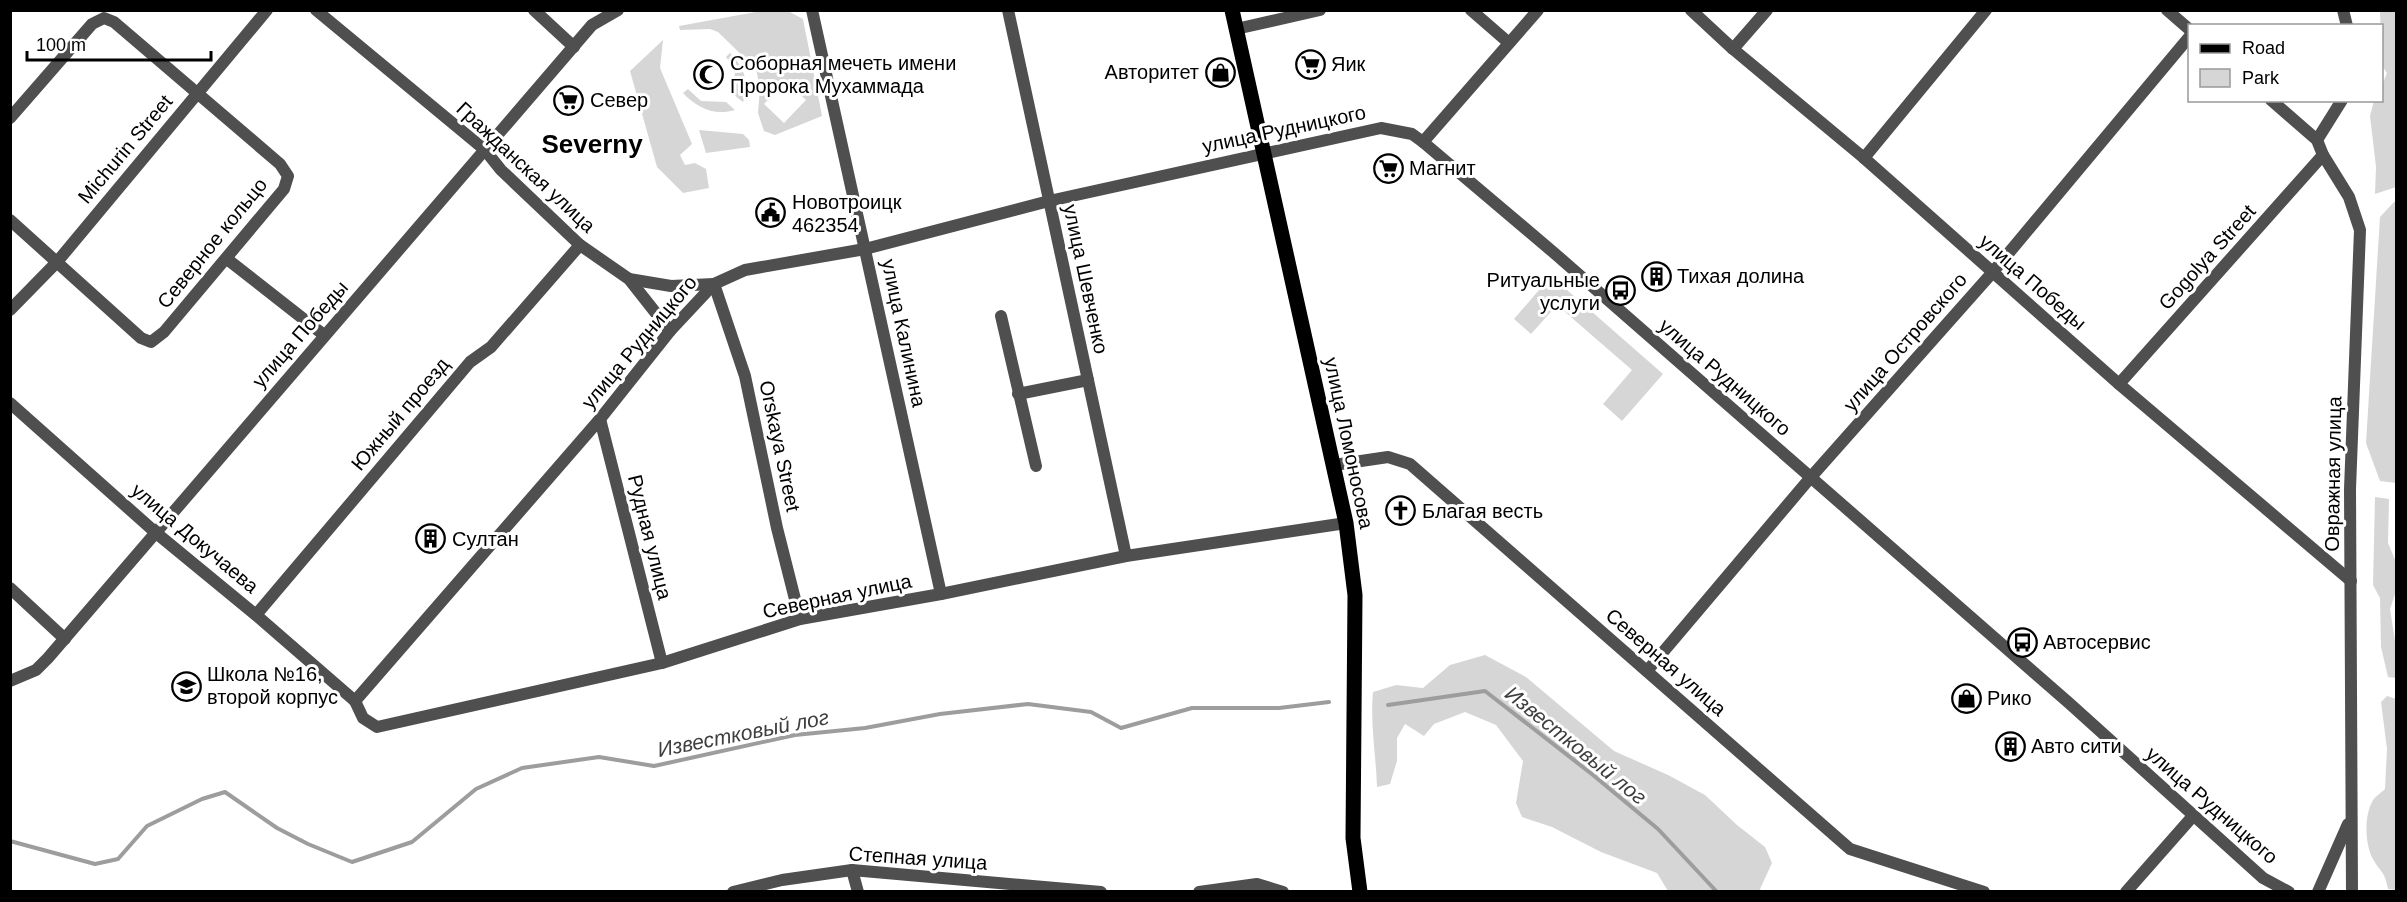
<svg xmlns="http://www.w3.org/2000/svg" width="2407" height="902" font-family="Helvetica,sans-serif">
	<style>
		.green { fill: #d6d6d6; fill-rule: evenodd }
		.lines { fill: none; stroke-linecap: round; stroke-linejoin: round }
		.stream { stroke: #9d9d9d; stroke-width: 4 }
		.minor { stroke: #4f4f4f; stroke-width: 12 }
		.tertiary { stroke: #4f4f4f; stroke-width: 12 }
		.primary { stroke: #000; stroke-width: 15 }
		.labels { text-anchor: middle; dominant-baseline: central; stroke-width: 6; stroke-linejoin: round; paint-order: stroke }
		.poi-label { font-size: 20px; fill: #000; stroke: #fff; text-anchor: start }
		.street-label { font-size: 20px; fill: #000; stroke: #fff }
		.water-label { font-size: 21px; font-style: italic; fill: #3e3e3e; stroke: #fff }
		.district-label { font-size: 26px; font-weight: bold; fill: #000; stroke: #fff }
	</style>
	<rect width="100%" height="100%" fill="#fff"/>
	<!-- green -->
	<g class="green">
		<path d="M767,10L788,11L803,19L822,116L775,135L764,131L758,113L760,88L756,69L718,32L710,29L680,30L679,26ZM786,81L806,100L784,123L764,104Z"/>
		<polygon points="2380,11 2396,11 2396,187 2375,194 2376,167 2370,116 2374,101 2382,100 2382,85 2387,73 2382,66"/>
		<polygon points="663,40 660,68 692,144 680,155 685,165 695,163 706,169 709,188 683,193 657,167 630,71"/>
		<path d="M730,53C743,66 751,83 743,102L734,95L735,69L726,57Z"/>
		<path d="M688,89L701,101L726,102L735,110C714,116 697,108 683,93Z"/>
		<polygon points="699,130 743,134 749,140 750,147 706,153"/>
		<polygon points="2394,202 2396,202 2396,483 2380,481 2366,443 2380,217"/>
		<polygon points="1551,276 1663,374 1622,421 1603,404 1632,370 1557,305 1531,334 1514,319"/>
		<polygon points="2375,497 2389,499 2388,543 2396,562 2396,591 2390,609 2396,647 2396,678 2388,677 2381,647 2380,598 2373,585"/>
		<path d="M1485,655L1526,677L1614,751L1668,775L1705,795L1737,825L1765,847L1772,863L1760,889L1762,891H1668L1657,873L1601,852L1552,827L1522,817L1516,803L1523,761L1496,725L1465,712L1434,724L1424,736L1405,724L1397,738V761L1390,784L1377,787C1376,755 1370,724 1373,692L1396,685L1423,688L1450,665Z"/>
		<path d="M2387,696L2396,699V890L2388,889C2384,869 2381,874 2373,859C2365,845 2364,817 2372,802C2374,797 2381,793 2385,789L2387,749L2381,702Z"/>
	</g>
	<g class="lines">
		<!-- stream -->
		<g class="stream">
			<polyline points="1388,705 1485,691 1593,775 1658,829 1717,892"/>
			<polyline points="10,841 95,864 118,859 147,826 202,799 225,792 277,828 308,844 352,862 412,842 476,789 522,768 599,757 654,766 795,735 865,728 940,714 1028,704 1091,712 1121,728 1192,708 1279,708 1329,702"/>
		</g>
		<!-- minor -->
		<g class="minor">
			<polyline points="316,10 485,150 501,170 580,245 629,279 670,331"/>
			<polyline points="534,10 574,47"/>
			<polyline points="812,10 941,594"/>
			<polyline points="1008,10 1126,556"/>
			<polyline points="1471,10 1509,43"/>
			<polyline points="1691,10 1733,49 1864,158 2119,384 2351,581"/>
			<polyline points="2167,10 2190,30"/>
			<polyline points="2343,10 2347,26"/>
			<polyline points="1236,29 1320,10"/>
			<polyline points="1733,49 1767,10"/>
			<polyline points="2271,100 2317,140 2323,155 2349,197 2360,230 2350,489 2352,892"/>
			<polyline points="10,118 92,24 104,18 114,22 280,164 288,176 284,189 164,332 151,342 141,338 10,220"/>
			<polyline points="2317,140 2342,100"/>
			<polyline points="1423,142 1538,10"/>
			<polyline points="1864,158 1986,10"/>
			<polyline points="227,259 324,335"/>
			<polyline points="629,279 671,286 714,284 745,376 777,528 800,619"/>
			<polyline points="10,310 57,262 267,10"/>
			<polyline points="1001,316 1036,466"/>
			<polyline points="2119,384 2323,155"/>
			<polyline points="1018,394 1088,380"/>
			<polyline points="10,403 155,532 256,615 355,701 363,718 377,727 662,663 800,619 941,594 1126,556 1346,523"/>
			<polyline points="600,419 662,663"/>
			<polyline points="1334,465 1388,457 1410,464 1850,849 1984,892"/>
			<polyline points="10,588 65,639"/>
			<polyline points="256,615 470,362 491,347 580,245"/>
			<polyline points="1647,671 1811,477 1992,273 2190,36"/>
			<polyline points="355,701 600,419 670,331 714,284 745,270 865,249 1049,201 1381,128 1412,134 1423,142 1553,252 2069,703 2263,878 2289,892"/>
			<polyline points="852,870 858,892"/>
			<polyline points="733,892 782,880 852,870 1101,892"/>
			<polyline points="1199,892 1257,884 1283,892"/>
			<polyline points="2126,892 2193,816"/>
			<polyline points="2318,892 2348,824"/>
		</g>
		<!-- tertiary -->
		<polyline class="tertiary" points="10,681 36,670 48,658 592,25 618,10"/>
		<!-- primary -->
		<polyline class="primary" points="1232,10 1346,523 1355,595 1353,838 1360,892"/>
	</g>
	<!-- icons -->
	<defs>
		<symbol id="supermarket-ring" viewBox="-11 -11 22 22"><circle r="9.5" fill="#fff" stroke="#000" stroke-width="1.5"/><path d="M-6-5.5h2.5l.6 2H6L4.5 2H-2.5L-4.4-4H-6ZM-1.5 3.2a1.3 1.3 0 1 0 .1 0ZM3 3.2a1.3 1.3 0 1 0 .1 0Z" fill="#000"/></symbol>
		<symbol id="shop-ring" viewBox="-11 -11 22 22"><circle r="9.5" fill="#fff" stroke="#000" stroke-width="1.5"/><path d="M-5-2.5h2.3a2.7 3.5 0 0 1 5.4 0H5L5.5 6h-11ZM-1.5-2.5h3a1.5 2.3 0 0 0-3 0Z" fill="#000"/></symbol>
		<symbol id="mosque-ring" viewBox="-11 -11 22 22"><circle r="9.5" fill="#fff" stroke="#000" stroke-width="1.5"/><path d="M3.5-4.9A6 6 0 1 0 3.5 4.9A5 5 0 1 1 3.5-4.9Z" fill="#000"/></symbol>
		<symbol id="civic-ring" viewBox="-11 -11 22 22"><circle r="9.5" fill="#fff" stroke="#000" stroke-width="1.5"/><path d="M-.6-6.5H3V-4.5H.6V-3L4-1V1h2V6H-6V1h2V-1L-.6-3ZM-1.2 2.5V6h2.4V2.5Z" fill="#000"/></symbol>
		<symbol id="building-ring" viewBox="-11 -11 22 22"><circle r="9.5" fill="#fff" stroke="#000" stroke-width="1.5"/><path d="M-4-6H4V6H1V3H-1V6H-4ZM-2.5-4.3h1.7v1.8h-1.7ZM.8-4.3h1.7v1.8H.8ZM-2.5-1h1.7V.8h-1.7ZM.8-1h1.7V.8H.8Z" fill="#000"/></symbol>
		<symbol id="bus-ring" viewBox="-11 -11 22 22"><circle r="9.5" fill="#fff" stroke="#000" stroke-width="1.5"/><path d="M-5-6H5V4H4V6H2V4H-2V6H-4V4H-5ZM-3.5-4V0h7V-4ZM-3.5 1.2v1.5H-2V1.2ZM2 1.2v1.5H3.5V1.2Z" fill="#000"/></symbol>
		<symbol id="church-ring" viewBox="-11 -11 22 22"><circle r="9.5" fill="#fff" stroke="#000" stroke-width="1.5"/><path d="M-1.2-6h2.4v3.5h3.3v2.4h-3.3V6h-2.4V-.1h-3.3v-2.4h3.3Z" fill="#000"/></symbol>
		<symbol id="school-ring" viewBox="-11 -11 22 22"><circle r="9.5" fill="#fff" stroke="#000" stroke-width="1.5"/><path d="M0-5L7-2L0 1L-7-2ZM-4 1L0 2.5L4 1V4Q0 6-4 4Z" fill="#000"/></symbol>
	</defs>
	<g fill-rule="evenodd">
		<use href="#supermarket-ring" x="1294" y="48" width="33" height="33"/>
		<use href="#shop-ring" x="1204" y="56" width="33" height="33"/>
		<use href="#mosque-ring" x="692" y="58" width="33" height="33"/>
		<use href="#supermarket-ring" x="552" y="84" width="33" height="33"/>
		<use href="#supermarket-ring" x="1372" y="152" width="33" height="33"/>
		<use href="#civic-ring" x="754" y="196" width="33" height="33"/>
		<use href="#building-ring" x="1640" y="260" width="33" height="33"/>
		<use href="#bus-ring" x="1604" y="274" width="33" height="33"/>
		<use href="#church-ring" x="1384" y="494" width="33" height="33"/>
		<use href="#building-ring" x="414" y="522" width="33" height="33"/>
		<use href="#bus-ring" x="2006" y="626" width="33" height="33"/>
		<use href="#school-ring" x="170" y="670" width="33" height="33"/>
		<use href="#shop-ring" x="1950" y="682" width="33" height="33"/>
		<use href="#building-ring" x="1994" y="730" width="33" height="33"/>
	</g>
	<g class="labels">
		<!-- poi labels -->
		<g class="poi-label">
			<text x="730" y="63">Соборная мечеть имени<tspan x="730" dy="23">Пророка Мухаммада</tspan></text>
			<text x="1331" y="64">Яик</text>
			<text x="1199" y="72" text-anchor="end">Авторитет</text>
			<text x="590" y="100">Север</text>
			<text x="1409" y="168">Магнит</text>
			<text x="792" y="202">Новотроицк<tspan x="792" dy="23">462354</tspan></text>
			<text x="1677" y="276">Тихая долина</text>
			<text x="1600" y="280" text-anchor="end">Ритуальные<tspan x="1600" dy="23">услуги</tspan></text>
			<text x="1422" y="511">Благая весть</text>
			<text x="452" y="539">Султан</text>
			<text x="2043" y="642">Автосервис</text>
			<text x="207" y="674">Школа №16,<tspan x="207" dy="23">второй корпус</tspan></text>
			<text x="1987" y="698">Рико</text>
			<text x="2031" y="746">Авто сити</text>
		</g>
		<!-- street labels -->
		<g class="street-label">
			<text transform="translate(1284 129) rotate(-12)">улица Рудницкого</text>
			<text transform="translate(125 149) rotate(-50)">Michurin Street</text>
			<text transform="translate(526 167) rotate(43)">Гражданская улица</text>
			<text transform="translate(212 243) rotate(-51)">Северное кольцо</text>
			<text transform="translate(2207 257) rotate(-48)">Gogolya Street</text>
			<text transform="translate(1086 279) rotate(78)">улица Шевченко</text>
			<text transform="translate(2033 282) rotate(41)">улица Победы</text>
			<text transform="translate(904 333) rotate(78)">улица Калинина</text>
			<text transform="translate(300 334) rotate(-49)">улица Победы</text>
			<text transform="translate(639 342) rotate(-50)">улица Рудницкого</text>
			<text transform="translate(1905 342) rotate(-49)">улица Островского</text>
			<text transform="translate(1725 377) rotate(41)">улица Рудницкого</text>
			<text transform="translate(400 414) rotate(-50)">Южный проезд</text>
			<text transform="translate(1349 443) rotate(78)">улица Ломоносова</text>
			<text transform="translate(780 446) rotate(78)">Orskaya Street</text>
			<text transform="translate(2333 474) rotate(-89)">Овражная улица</text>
			<text transform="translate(650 537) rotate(76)">Рудная улица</text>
			<text transform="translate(195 538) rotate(40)">улица Докучаева</text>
			<text transform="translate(837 596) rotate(-12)">Северная улица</text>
			<text transform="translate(1666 662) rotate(41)">Северная улица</text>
			<text transform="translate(2212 805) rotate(41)">улица Рудницкого</text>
			<text transform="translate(918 858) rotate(4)">Степная улица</text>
		</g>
		<!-- water labels -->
		<g class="water-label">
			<text transform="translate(743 733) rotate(-11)">Известковый лог</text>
			<text transform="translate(1576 745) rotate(39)">Известковый лог</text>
		</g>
		<!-- district labels -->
		<g class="district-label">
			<text x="592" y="144">Severny</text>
		</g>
	</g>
	<!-- border -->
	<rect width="2407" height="902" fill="none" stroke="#000000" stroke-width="24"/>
	<!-- legend -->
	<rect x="2188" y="24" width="195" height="78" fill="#ffffff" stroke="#999999" stroke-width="1.5"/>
	<rect x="2200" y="44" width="30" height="9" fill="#000000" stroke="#999999" stroke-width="1.5"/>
	<text x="2242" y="54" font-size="18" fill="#000000">Road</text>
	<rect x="2200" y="69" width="30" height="18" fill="#d6d6d6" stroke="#999999" stroke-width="1.5"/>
	<text x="2242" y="84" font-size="18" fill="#000000">Park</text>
	<!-- scale -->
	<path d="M27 51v9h184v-9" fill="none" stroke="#000000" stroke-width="3"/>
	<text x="36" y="51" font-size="18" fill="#000000" stroke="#ffffff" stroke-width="4.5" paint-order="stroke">100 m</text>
</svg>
